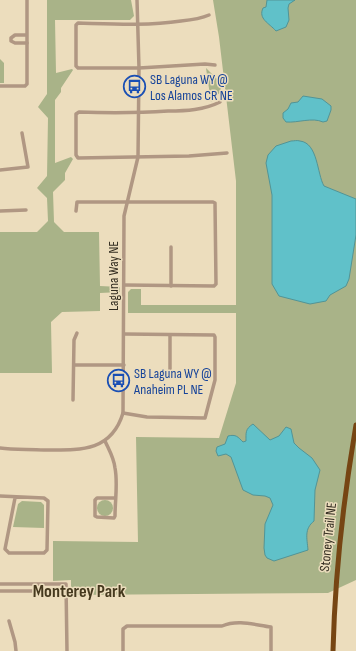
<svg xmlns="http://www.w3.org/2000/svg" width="356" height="651" font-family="'Sofia Sans Condensed',sans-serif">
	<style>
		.green { fill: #a9b388 }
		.water { fill: #60c1c9; stroke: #529496 }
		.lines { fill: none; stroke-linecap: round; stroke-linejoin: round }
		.minor { stroke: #b09783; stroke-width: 3.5 }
		.highway { stroke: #764513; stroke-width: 5 }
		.labels { text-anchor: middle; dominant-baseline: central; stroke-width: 3; stroke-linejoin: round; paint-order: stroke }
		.transit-label { font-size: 14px; fill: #164399; stroke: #ecddbd; text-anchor: start }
		.street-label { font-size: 14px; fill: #312b1f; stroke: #ecddbd }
		.district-label { font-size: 18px; font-weight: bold; fill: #45391e; stroke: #ecddbd }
	</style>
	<rect width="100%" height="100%" fill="#ecddbd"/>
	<!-- green -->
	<g class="green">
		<polygon points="47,0 131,0 134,16 130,20 55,20 56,73 72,69 73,70 61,88 61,92 55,100 55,163 71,157 73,159 65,173 65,180 53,192 54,222 64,232 99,232 100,286 120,287 120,292 100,293 100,311 62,312 51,322 52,373 0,373 0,232 37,232 48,221 47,198 37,188 47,176 48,118 38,107 47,94"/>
		<polygon points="213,0 356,0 356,580 328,593 71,595 71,580 53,581 53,541 138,542 136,437 219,438 236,383 236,313 128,313 128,292 131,289 141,289 141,305 236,305 236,181 219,37"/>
		<polygon points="0,59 4,63 4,83 0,83"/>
		<polygon points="206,68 222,84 220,93 215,96 211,102"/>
		<circle cx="105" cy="508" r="8"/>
		<polygon points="22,501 41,502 44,505 44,528 13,527 18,504"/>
	</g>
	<!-- water -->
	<g class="water">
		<path d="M267,0H295L289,4L288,8L289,20L286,27L276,31C269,23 258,19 263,8L266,7Z"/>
		<path d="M303,96L322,99L331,106V110L327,121L323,122C312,117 298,123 286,122L283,118V113L288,109L291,103L298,102Z"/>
		<path d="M291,141C294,141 297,140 300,141C318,143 317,174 324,186L356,199V235L349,279L346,286L330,295L326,301L310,304L279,296L272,284V195L266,163L268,155L276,146Z"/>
		<path d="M253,424L270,440L279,436L286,427L291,429L294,443L299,448L312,458L320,470L315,490L314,521C304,529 307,538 308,550L274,561L267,558L265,555L264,548L265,524L273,505L270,498L265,496L253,495L243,490L231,457L226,454L218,456L216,451L217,447L225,444L228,436C236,434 238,437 243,442L246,441C246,433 245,429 253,424Z"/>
	</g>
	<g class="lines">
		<!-- minor -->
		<g class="minor">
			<path d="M209,15C200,19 191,20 181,21C147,26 113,24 78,23L76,25V66L78,68H139L205,64L215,65"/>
			<polyline points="26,35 15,35 11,38 11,41 15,43 27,43"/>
			<polyline points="0,86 25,86 27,84 27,0"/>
			<path d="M220,102C204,110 186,111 168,111C138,113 109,113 79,112L76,114V155L78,158L189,156L227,153"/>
			<polyline points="0,170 28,167 22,133"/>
			<polyline points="0,211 26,210"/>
			<polyline points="76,211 77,202 213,202 215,203 216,284 214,286 124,285"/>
			<polyline points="171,247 171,286"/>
			<polyline points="74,365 124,365"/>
			<polyline points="170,372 170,335"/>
			<polyline points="73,400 74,340 77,333"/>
			<polyline points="123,413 147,417 205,418 215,380 215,337 214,335 124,334"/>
			<path d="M105,441C109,450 114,458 115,468C118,483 115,500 115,516L114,518L97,517L95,516V500L97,498H115"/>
			<path d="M0,448C14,450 29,449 44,450C78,450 111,453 123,413L124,216L138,157L139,68L137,0"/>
			<polyline points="0,496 44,498 48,501 47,550 44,553 9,553 5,549 15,498"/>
			<polyline points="0,584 66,584 67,651"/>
			<polyline points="0,591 66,591"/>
			<polyline points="9,621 15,642 16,651"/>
			<path d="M123,651V629L127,626H222C238,619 255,625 271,627V651"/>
		</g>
		<!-- highway -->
		<path class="highway" d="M333,651C335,574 343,501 356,425"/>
	</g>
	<!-- icons -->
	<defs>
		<symbol id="bus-ring" viewBox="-11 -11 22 22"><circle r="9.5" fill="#ecddbd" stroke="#1a4fb4" stroke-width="1.5"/><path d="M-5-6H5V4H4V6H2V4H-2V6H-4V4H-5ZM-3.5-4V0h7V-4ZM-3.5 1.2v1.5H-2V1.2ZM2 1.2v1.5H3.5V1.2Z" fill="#1a4fb4"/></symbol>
	</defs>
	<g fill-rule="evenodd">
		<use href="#bus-ring" x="122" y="74" width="25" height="25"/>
		<use href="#bus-ring" x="106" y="368" width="25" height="25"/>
	</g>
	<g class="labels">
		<!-- transit labels -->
		<g class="transit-label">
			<text x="150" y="79">SB Laguna WY @<tspan x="150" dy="16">Los Alamos CR NE</tspan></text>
			<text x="134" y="373">SB Laguna WY @<tspan x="134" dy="16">Anaheim PL NE</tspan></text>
		</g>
		<!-- street labels -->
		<g class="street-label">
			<text transform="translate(113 276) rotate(-90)">Laguna Way NE</text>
			<text transform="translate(328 537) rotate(-84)">Stoney Trail NE</text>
		</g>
		<!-- district labels -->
		<g class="district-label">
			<text x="79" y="591">Monterey Park</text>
		</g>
	</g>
</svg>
